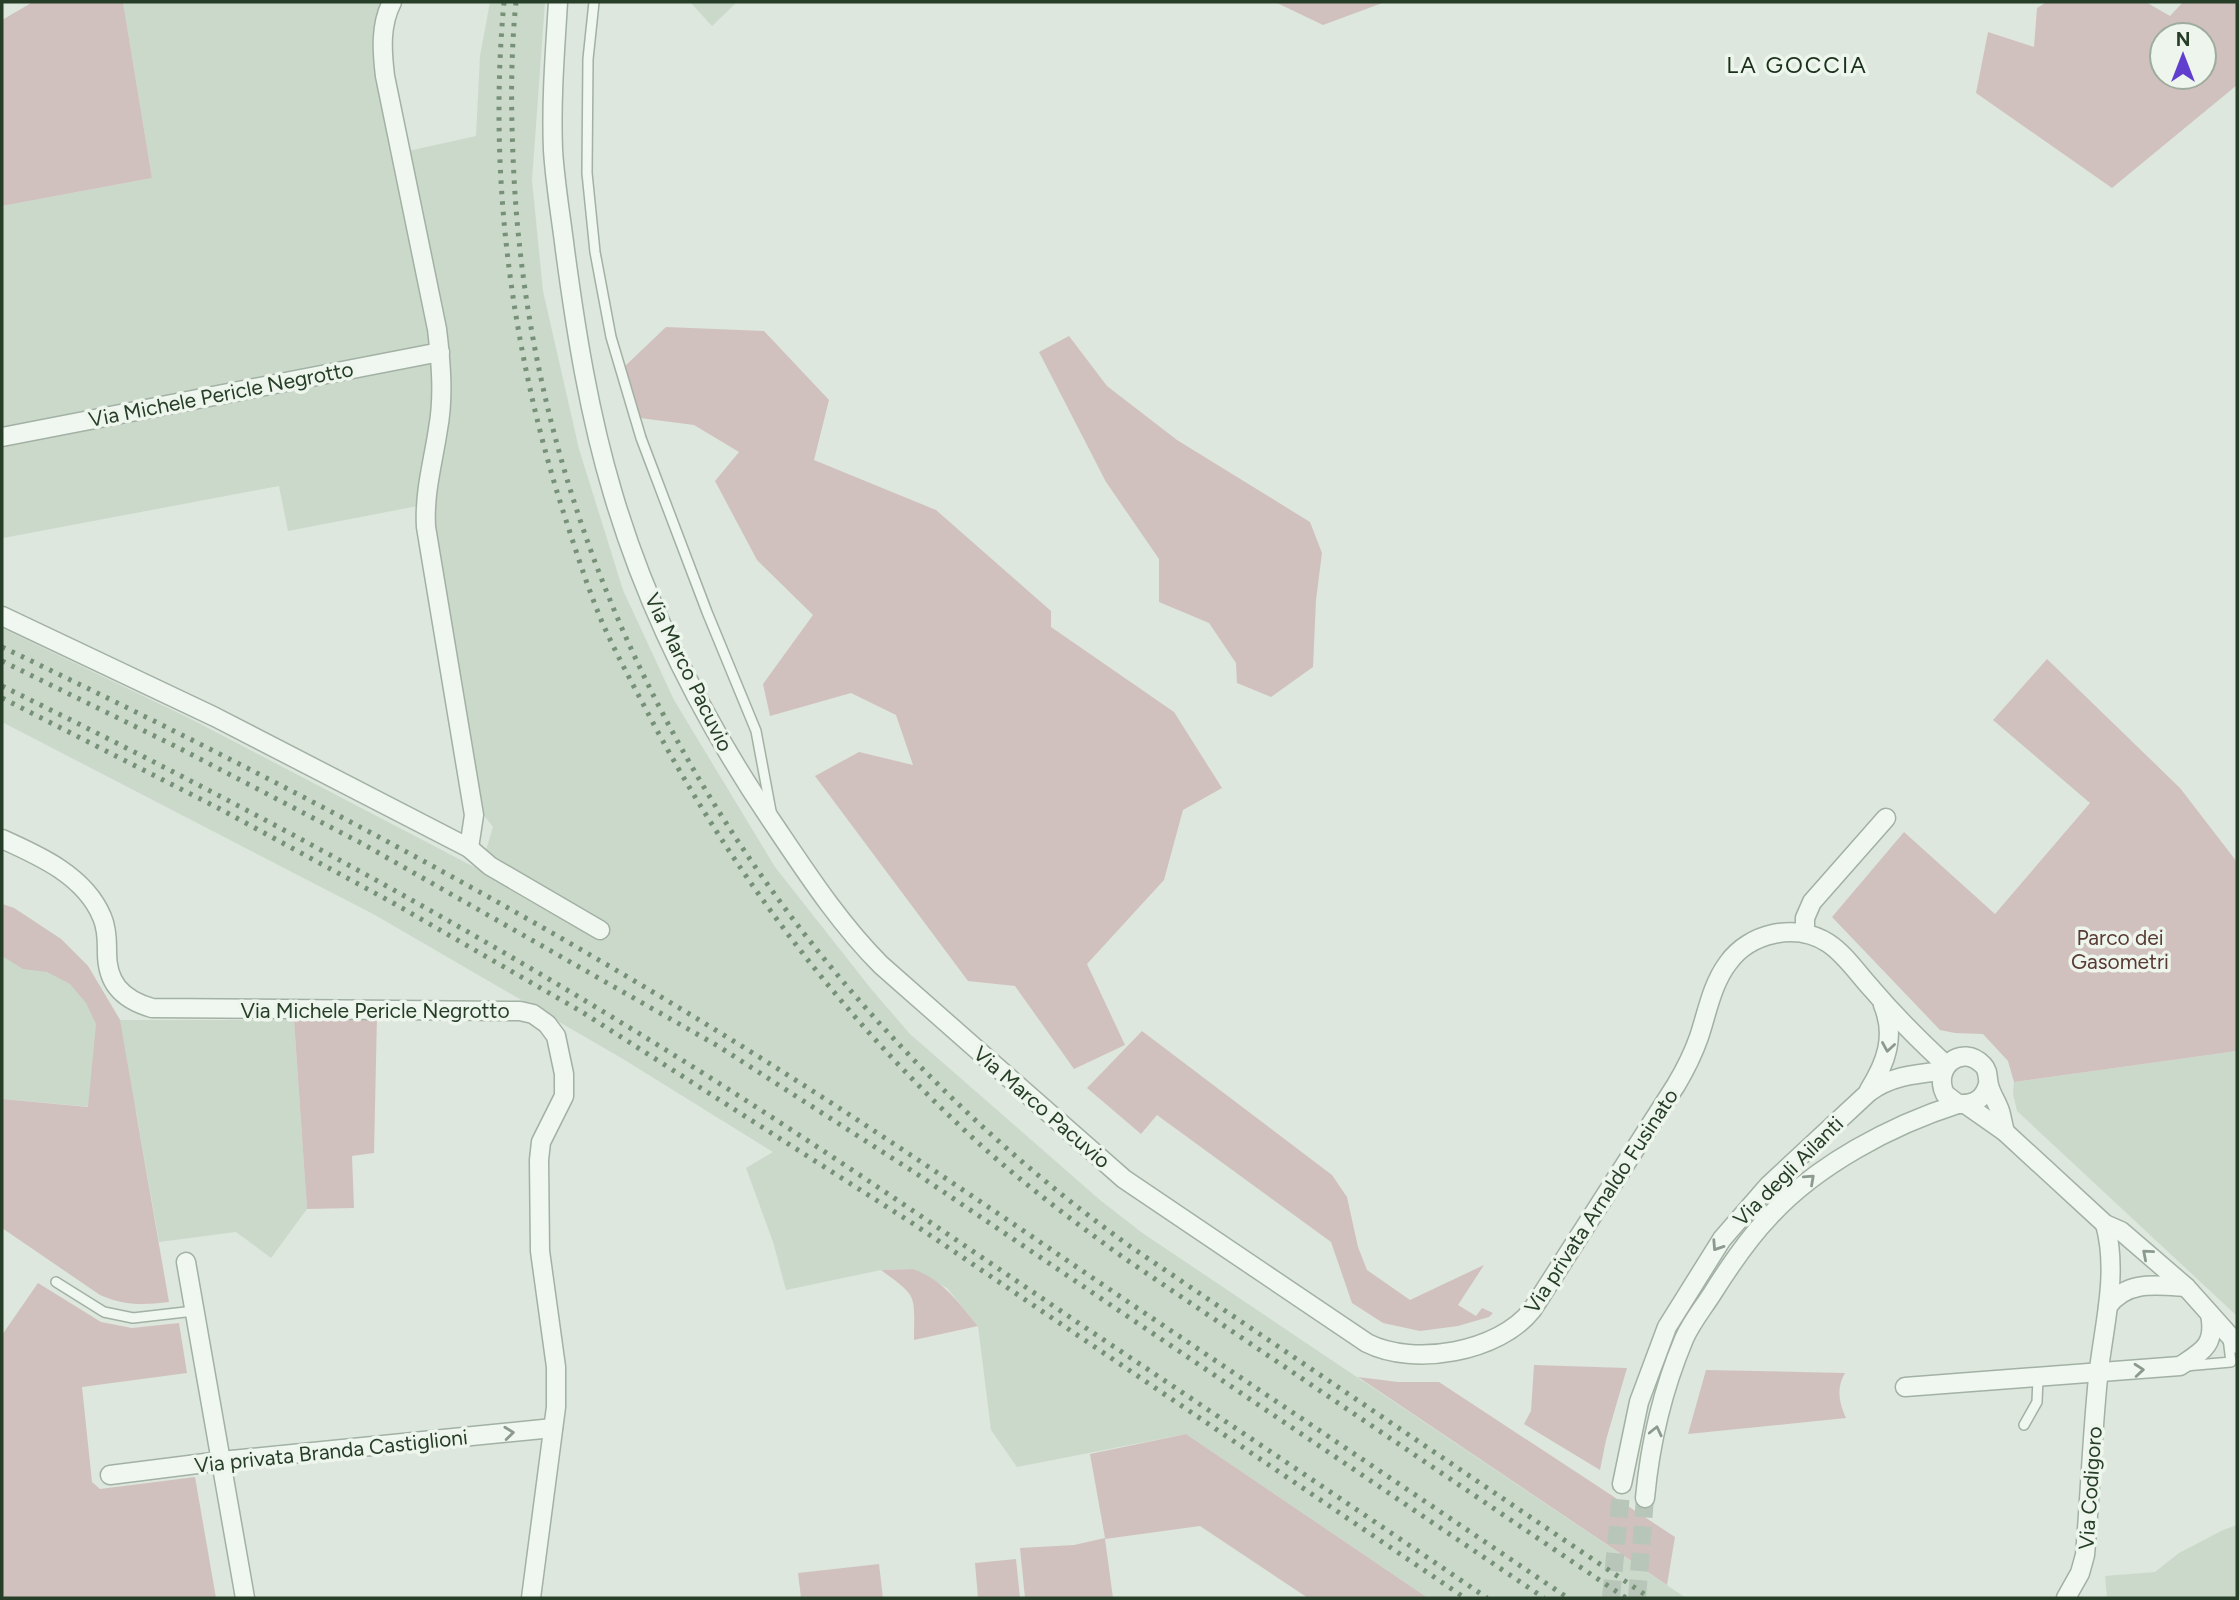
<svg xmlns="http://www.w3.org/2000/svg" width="2239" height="1600" font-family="Figtree,sans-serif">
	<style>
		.built { fill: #cbd9cb }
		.green { fill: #d1c1be; fill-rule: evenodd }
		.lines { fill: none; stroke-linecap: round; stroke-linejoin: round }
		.street-tunnel { stroke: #b8c5b9; stroke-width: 18; stroke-dasharray: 18 9; stroke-linecap: butt }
		.lane-casing { stroke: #a2b1a3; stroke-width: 12 }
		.street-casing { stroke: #a2b1a3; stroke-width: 21 }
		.lane { stroke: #f0f6f0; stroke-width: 9 }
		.street { stroke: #f0f6f0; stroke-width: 18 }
		.rail { stroke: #769177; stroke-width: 5; stroke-dasharray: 3.5 7; stroke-linecap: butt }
		.oneway { stroke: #8b9a8c }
		.labels { text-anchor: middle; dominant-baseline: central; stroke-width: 7; stroke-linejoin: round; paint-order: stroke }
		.street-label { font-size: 21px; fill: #263e27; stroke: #edf5ec }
		.park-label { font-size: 21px; fill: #5a3b34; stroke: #edf5ec }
		.neighbourhood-label { font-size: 23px; letter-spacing: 2px; fill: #192f1a; stroke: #edf5ec }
	</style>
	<rect width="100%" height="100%" fill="#dde7dd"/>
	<!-- built -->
	<g class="built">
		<polygon points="123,2 388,2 382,18 399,153 476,136 480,56 490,2 545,2 532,180 543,291 579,449 623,590 674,700 775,867 872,990 910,1034 1100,1200 1141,1232 1686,1598 1428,1598 1186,1434 1017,1467 991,1430 978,1326 947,1288 913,1269 881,1270 786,1290 773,1242 746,1168 773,1152 623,1059 375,915 2,722 2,628 189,718 480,870 493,827 464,790 418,506 288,531 279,486 3,538 2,541 2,206 152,178"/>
		<polygon points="690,2 737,2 712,26"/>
		<polygon points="2,904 14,908 61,939 88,966 120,1020 294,1020 307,1209 271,1258 236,1232 159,1242 136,1111 2,1099"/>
		<polygon points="2237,1051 2237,1316 2017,1111 2013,1094 2014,1082"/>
		<polygon points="2237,1525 2237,1598 2107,1598 2105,1576 2155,1572 2179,1553 2223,1530"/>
	</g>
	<!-- green -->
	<g class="green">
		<polygon points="33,2 123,2 152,178 2,206 2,20"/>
		<polygon points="1275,2 1385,2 1323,25"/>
		<path d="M2047,2H2146L2170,16L2183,2H2237V85L2112,188L1976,93L1988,32L2034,47L2037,8ZM2162,35H2204V77H2162Z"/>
		<polygon points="666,327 764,331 829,400 814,460 936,510 1051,611 1051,627 1174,712 1222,788 1183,810 1164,880 1087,964 1125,1045 1074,1069 1015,986 968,981 815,776 859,752 913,765 896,715 851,693 770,716 763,684 813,615 757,560 715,481 739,452 694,425 640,418 624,367"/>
		<polygon points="1069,336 1107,386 1177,440 1310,522 1322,553 1316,600 1313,667 1271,697 1237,683 1236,663 1209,623 1159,602 1159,559 1106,482 1039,352"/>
		<polygon points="2047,659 2180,788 2237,862 2237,1051 2014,1082 2008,1061 1983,1034 1955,1033 1940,1030 1832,917 1904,832 1995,914 2090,803 1993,720"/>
		<path d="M2,904L14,908L61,939L88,966L120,1020L169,1302C144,1305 124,1306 100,1295L2,1228V1099L88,1107L96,1024L86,1003L70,984L47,972L23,969L2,956Z"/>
		<polygon points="377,1016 374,1153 352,1156 354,1208 307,1209 294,1020"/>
		<polygon points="1142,1031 1332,1175 1347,1197 1358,1247 1367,1270 1410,1300 1484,1265 1458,1305 1476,1316 1482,1308 1493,1313 1489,1317 1458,1326 1420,1331 1383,1323 1352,1303 1331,1242 1157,1115 1141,1134 1087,1088"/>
		<path d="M913,1269C943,1280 958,1302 978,1326L914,1340C914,1294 919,1298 881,1270Z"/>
		<polygon points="38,1283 101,1322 132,1328 179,1323 187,1373 82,1387 92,1482 100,1489 195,1477 216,1598 2,1598 2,1335"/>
		<polygon points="1534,1365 1627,1368 1606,1440 1600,1470 1524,1424 1531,1411"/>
		<path d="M1706,1370L1845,1373C1836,1388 1839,1403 1846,1418L1688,1434Z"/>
		<polygon points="1358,1377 1398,1382 1439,1382 1675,1537 1667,1585"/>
		<polygon points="1186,1434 1428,1598 1308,1598 1200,1526 1105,1539 1113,1598 1025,1598 1020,1548 1074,1545 1105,1538 1090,1454"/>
		<polygon points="1016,1559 1020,1598 978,1598 975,1563"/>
		<polygon points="879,1564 883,1598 801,1598 798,1573"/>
	</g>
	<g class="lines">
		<!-- street-tunnel -->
		<g class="street-tunnel">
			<polyline points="1611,1598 1622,1484"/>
			<polyline points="1637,1598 1645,1498"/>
		</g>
		<defs>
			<g id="lane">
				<polyline points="594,2 588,59 587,173 595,252 611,337 641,438 707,612 756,731 771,811"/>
				<polyline points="56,1282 104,1312 133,1318 194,1311"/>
				<polyline points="2185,1366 2231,1362 2228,1338"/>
				<polyline points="2024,1425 2037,1402 2038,1378"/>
			</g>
			<g id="street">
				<path d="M392,2C380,25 382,51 385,76L437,329C441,362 444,397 438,429C433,463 424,492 426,527L474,815L469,848"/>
				<path d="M558,2C555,51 551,101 553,150C555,183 561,217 565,250C576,332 589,414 613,494C648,612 706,725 775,826C808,875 840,924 881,965L1124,1179L1367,1343C1414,1367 1499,1352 1532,1310L1676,1085C1685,1070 1693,1054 1699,1037C1707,1013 1712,984 1728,963C1749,933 1796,922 1828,943C1845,954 1858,974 1872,989C1895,1016 1920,1041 1946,1065"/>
				<polyline points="2,437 440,352"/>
				<polyline points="2,616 215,717 469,848 490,866 600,930"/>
				<path d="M2,839C40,856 85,876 102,917C106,926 107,939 107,949C106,982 121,999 152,1008L520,1011L533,1014L547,1024L556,1036L564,1074V1096L541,1142L539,1160L540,1251L556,1367V1407L531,1598"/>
				<polyline points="1805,933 1805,918 1812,902 1886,818"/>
				<path d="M1988,1084C1984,1099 1974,1105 1958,1104L1945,1094C1932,1067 1962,1043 1983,1065C1989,1071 1987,1078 1989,1085C1991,1094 1997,1102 2000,1111C2002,1118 2003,1125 2005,1132"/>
				<path d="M1869,1090C1886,1063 1896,1036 1883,1005"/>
				<polyline points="1965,1104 2005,1132 2105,1224 2121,1231 2186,1287 2237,1344"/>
				<polyline points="186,1262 245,1598"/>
				<path d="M2108,1306C2127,1280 2157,1285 2186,1287"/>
				<path d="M1905,1387L2180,1366C2203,1351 2216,1345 2210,1314"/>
				<polyline points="110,1475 221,1461 553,1428"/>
				<path d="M1622,1484L1639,1402L1667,1327L1722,1239L1769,1185L1868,1093C1890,1076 1915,1074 1943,1071"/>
				<path d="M1645,1498C1650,1444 1663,1389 1684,1339C1691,1323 1703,1308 1712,1294C1729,1267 1747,1240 1769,1217C1816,1165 1892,1125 1958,1104"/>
				<path d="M2066,1598L2080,1573L2085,1555C2090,1496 2092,1437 2098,1378C2103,1328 2119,1274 2105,1224"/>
			</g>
		</defs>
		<!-- lane casing -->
		<use href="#lane" class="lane-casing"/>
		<!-- street casing -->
		<use href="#street" class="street-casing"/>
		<!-- lane -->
		<use href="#lane" class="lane"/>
		<!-- street -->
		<use href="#street" class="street"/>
		<!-- rail -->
		<g class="rail">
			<path d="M504,2C488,173 511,348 563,511C575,548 587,586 602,622C617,656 635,688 652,721C732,871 834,1007 958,1124C1009,1173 1066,1216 1124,1258L1626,1598"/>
			<path d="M516,2C510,60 511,119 514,177C537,611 782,997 1131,1247L1650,1598"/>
			<path d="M2,647C243,762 481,886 709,1026C845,1109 977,1199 1109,1289C1262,1392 1416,1495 1568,1598"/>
			<polyline points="2,661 179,748 363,844 718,1046 920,1176 1544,1598"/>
			<path d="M2,686C223,794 439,910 648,1039C795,1129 937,1227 1080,1324C1216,1415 1352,1506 1487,1598"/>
			<polyline points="2,698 220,809 395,904 582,1012 912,1223 1465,1598"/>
		</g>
	</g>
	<!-- one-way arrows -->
	<defs><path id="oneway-chevron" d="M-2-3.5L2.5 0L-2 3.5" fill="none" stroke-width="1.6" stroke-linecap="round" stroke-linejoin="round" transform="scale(1.75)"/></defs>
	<g class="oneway">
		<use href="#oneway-chevron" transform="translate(1888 1047) rotate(99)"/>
		<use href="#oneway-chevron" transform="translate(1810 1179) rotate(-42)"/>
		<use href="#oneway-chevron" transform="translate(1717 1246) rotate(123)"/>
		<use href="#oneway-chevron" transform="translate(2147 1254) rotate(-139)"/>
		<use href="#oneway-chevron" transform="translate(2139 1370) rotate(-5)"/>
		<use href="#oneway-chevron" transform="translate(1656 1431) rotate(-77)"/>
		<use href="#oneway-chevron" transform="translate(509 1433) rotate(-6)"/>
	</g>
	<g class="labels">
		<!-- street labels -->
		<g class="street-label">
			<text transform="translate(221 394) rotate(-11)">Via Michele Pericle Negrotto</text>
			<text transform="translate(689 672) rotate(64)">Via Marco Pacuvio</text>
			<text x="375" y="1010">Via Michele Pericle Negrotto</text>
			<text transform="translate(1042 1107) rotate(41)">Via Marco Pacuvio</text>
			<text transform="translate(1788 1171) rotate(-45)">Via degli Ailanti</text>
			<text transform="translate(1601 1201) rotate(-57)">Via privata Arnaldo Fusinato</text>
			<text transform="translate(331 1451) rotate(-6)">Via privata Branda Castiglioni</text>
			<text transform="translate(2090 1488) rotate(-86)">Via Codigoro</text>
		</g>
		<!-- park labels -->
		<g class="park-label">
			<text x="2120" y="937">Parco dei<tspan x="2120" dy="24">Gasometri</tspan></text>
		</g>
		<!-- neighbourhood labels -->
		<g class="neighbourhood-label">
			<text x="1797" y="65">LA GOCCIA</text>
		</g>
	</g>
	<!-- border -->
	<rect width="2239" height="1600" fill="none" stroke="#263e27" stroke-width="7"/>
	<!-- north arrow -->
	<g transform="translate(2183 56)"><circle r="33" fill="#edf5ec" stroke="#9dac9d" stroke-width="2"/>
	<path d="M0-5L12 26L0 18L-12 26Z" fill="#603fcf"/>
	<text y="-10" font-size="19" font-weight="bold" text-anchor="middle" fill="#263e27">N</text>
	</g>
</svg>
